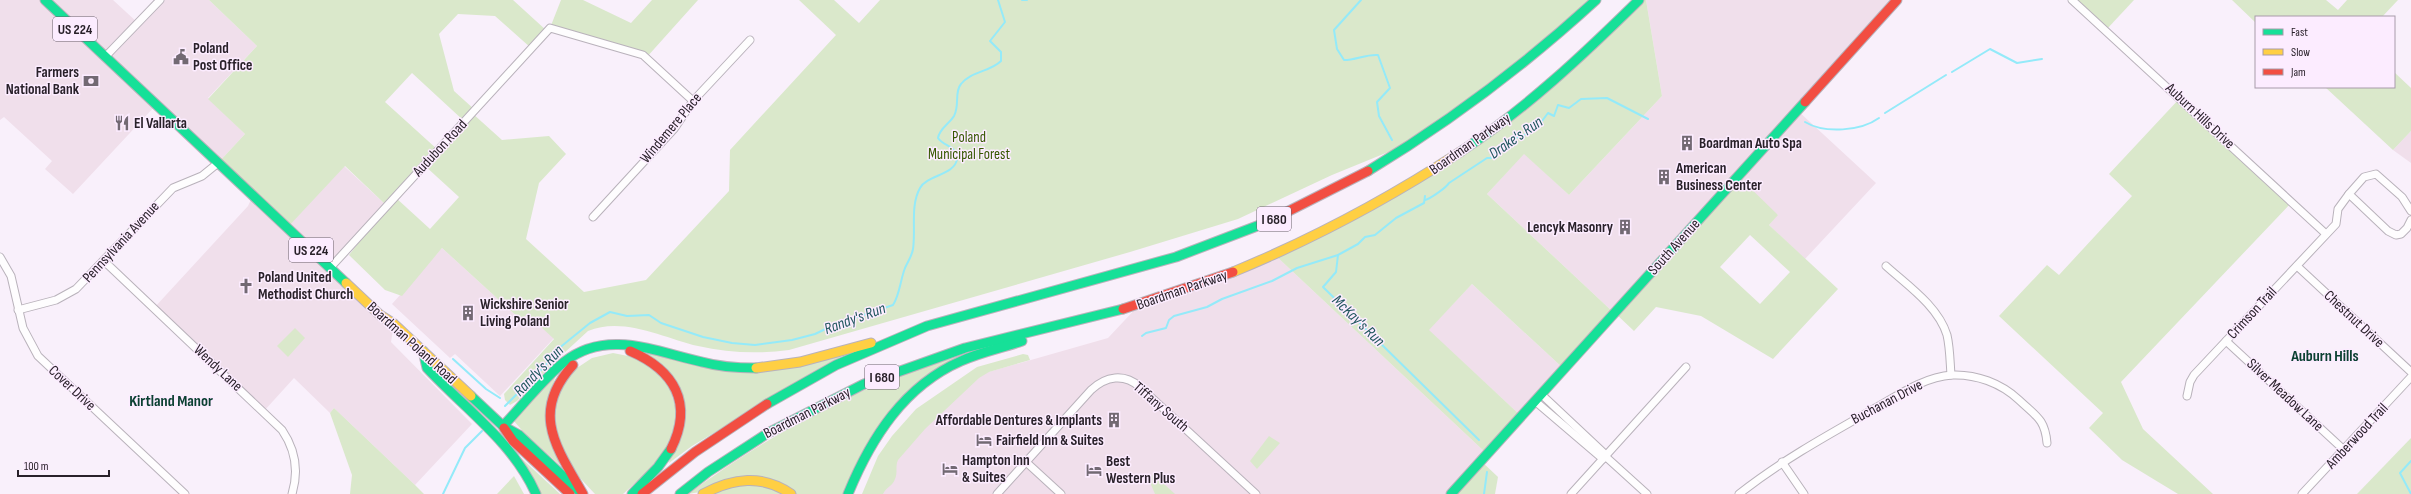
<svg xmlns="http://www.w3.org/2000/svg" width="2411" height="494" font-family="'Sofia Sans Condensed',sans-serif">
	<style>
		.commercial { fill: #f0dfeb }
		.green { fill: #dae8cb; fill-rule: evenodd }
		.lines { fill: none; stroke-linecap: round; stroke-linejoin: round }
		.stream { stroke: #94eaf9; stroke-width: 2 }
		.street-casing { stroke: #b9b2bb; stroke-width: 9 }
		.fast-casing { stroke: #b9b2bb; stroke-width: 11 }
		.slow-casing { stroke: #b9b2bb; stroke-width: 11 }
		.jam-casing { stroke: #b9b2bb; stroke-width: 11 }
		.street { stroke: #fefdfe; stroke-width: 7 }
		.fast { stroke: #16e098; stroke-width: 9 }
		.slow { stroke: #ffcf43; stroke-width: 9 }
		.jam { stroke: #f24e42; stroke-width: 9 }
		.labels { text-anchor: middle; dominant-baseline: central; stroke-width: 3; stroke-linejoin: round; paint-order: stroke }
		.shield { fill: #fcecff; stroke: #685e6a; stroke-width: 1 }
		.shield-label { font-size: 14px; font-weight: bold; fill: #29212a }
		.poi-label { font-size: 15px; font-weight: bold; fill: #29212a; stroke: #fcecff; text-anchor: start }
		.street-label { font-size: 15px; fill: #29212a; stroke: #fcecff }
		.park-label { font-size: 15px; fill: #365800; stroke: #fcecff }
		.water-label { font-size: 16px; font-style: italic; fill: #1f565d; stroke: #fcecff }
		.neighbourhood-label { font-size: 16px; font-weight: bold; fill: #0b4032; stroke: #fcecff }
	</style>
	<rect width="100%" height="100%" fill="#f9f0fb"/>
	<!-- commercial -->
	<g class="commercial">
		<polygon points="0,0 113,0 138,23 160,0 209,0 257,46 208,98 245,134 218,163 156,105 73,194 45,169 52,161 4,117 0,120"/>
		<polygon points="1646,0 1897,0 1797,110 1876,183 1805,259 1769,225 1778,214 1614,313 1487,194 1524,153 1569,195 1662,96"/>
		<polygon points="2411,131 2411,163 2393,150"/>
		<polygon points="344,166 387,206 330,268 394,324 391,342 472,424 415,485 334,408 330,413 294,378 264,411 154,308 248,206 253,195 287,227"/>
		<polygon points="442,248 521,320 527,314 554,338 500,396 455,354 450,358 392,304"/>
		<polygon points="1275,255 1487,454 1451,494 872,494 891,459 978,375 1108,338 1139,305"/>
		<polygon points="1472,284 1564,369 1521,416 1428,330"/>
	</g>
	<!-- green -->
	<g class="green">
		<path d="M209,0H513L547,31L531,48L495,16L458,14L439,34L454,91L475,110L472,113L502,140L549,136L566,154L539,183L526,239L584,292L646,280L729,191L730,150L836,35L799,0H834L859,23L880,0H1596L1425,137L1332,175L1238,219L1130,252L789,350C759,354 728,353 698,346C664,338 623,316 588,331L550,366L517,401L510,405L505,400L504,394L554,339L527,314L521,320L442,248L402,296L385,290L349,255L387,206L345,166L287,228L218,163L245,134L208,99L257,46ZM412,73L464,121L438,150L385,102ZM424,165L459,197L430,229L395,197Z"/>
		<polygon points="561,0 583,0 631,23 652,0 698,0 646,58 550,28"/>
		<path d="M1639,0H1646L1662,96L1569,195L1524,154L1487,194L1614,313L1738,176L1778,215L1769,225L1838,289L1773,359L1701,316L1656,307L1634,331L1615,313L1564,369L1472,284L1429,330L1521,416L1487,454L1275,255L1468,147ZM1750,235L1790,272L1760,304L1720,267Z"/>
		<polygon points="2072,0 2134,0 2106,30"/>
		<polygon points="2232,0 2326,0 2338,10 2347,0 2398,0 2382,17 2256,17 2256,23"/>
		<polygon points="2394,72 2411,88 2411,131 2393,150 2325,87 2394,87"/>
		<polygon points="2180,98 2292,202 2121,382 2143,429 2213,494 2178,494 2122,460 2089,428 2103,413 1999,316 2047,265 2059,275 2132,196 2109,174"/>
		<polygon points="295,328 305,338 288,357 277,346"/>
		<polygon points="645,350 705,367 842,356 692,446 669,463 684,409"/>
		<polygon points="613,353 638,358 668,382 676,409 674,433 656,464 623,494 595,494 580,478 557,441 554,405 571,372 592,358"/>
		<path d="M1023,354L1028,355L1030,360L989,372L979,378L925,429L898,460C895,466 898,473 895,479C893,486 886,487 883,494H862L878,456L892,436L916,409L977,367Z"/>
		<path d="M959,356L918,385L845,494H794L772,480L688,494C739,457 793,423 851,396C886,380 923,368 959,356Z"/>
		<polygon points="556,373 553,385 560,465 526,435 514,421"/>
		<polygon points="334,408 415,485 424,494 350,494 352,475 330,413"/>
		<polygon points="1269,436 1280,443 1257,469 1250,461"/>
		<polygon points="2411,438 2411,494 2357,494"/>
		<polygon points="520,457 560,494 540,494"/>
		<polygon points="1481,461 1498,477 1495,494 1451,494"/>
		<polygon points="1153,474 1175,494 1155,494 1149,480"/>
		<polygon points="514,476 524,494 497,494"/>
		<polygon points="754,483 783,494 711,494 717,490"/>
	</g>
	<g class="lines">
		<!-- stream -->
		<g class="stream">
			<polyline points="1022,0 1027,0"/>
			<path d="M1361,0L1334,30L1337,49L1344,60C1356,60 1366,54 1378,55L1390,88L1377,102L1379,116L1392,140"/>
			<polyline points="1952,72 1990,49 2017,63 2042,59"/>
			<polyline points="1885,113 1946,75"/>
			<path d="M1805,122C1825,134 1861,131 1879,118"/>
			<polyline points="1425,196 1424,203 1396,218 1375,235 1365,237 1358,244 1338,255 1336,272 1323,287 1479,440"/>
			<path d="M1425,200C1430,199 1447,187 1449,183L1487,158H1491C1494,148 1517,136 1527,134L1532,123L1539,125L1548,113L1554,116L1558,105L1569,108L1581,99L1607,98L1648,119"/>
			<polyline points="1142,336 1146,333 1166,328 1169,320 1174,316 1207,307 1222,299 1272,281 1297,268 1338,255"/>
			<polyline points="453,359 486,389 500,398"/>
			<path d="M505,406L545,366L558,349L590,323L610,312L627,316L649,315L661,323L703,337L732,343L755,345L792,340L815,334L834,325L893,305C900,294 900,281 905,268C908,261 912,256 913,249C916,229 910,206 920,188C927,175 955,175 957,159C959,147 943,146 938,138C939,129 949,124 954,116C960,105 954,92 961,84C971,71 990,72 1001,61V52L990,41L1005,22L998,0"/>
			<polyline points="443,494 465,448 482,431"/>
			<polyline points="1484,494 1487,472"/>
			<polyline points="2411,494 2400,473 2411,461"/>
		</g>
		<defs>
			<g id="street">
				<polyline points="2072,0 2326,234"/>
				<polyline points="105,57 160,0"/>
				<polyline points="2411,211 2402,197 2376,174 2364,177 2349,194 2388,231 2396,235 2401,234 2407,228 2411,220"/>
				<polyline points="593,217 674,129 693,101 750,40"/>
				<polyline points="0,257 11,276 23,328 38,356 185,494"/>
				<path d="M104,261L282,430C295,449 299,471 292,494"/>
				<path d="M1886,266C1907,285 1938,306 1947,335C1950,348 1950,362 1951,375"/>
				<polyline points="2297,266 2411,372"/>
				<polyline points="330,268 550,28 643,55 693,101"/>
				<polyline points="18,310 56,300 76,289 173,188 202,176 218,163"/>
				<polyline points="2226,341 2344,450"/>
				<polyline points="1541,394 1606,455"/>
				<polyline points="2187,396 2190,382 2194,375 2336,224 2338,209 2349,194"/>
				<polyline points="1535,401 1603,459"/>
				<polyline points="1605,456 1647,494"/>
				<polyline points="1025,461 1061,494"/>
				<polyline points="1782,462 1804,494"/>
				<path d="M997,494L1091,390C1106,376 1124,373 1140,387L1256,494"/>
				<polyline points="1571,494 1686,367"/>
				<path d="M1739,494C1781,461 1826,436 1872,410C1897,396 1923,377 1952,375C1976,374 2001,383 2019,400C2036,416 2045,419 2047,443"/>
				<polyline points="2302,494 2411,377"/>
			</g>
			<g id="fast">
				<polyline points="45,0 346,283"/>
				<path d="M1460,152C1526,109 1583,55 1639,0"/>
				<path d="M1368,171C1451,121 1525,65 1596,0"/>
				<path d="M423,351L427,368C465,409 513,442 536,494"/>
				<polyline points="471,396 503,426 519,435 579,491"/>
				<polyline points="767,404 836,365 927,326 1176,257 1265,223"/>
				<path d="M503,426C522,406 544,378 564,362C607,328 656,352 702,362C720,367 738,368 756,368"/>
				<polyline points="632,494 658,467 671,449"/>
				<polyline points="680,494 708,472 768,433 864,384 965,348 1123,309"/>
				<path d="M848,494C871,438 904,386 961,361C981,352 1002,348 1022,341"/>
				<polyline points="1451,494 1805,102"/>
			</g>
			<g id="slow">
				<path d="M1233,272C1313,239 1388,199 1460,152"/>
				<polyline points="346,283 380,315 394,324 471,396"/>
				<polyline points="756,368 800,362 871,343"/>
				<path d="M703,494C733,478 762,474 791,494"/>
			</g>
			<g id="jam">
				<polyline points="1805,102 1897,0"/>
				<polyline points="1265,223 1368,171"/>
				<polyline points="1123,309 1233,272"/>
				<path d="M630,351C674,370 694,403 671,449"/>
				<path d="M573,365C530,412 556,447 583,494"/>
				<polyline points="504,428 513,441 570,494"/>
				<polyline points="642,494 695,452 767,404"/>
			</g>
		</defs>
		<!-- street casing -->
		<use href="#street" class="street-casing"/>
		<!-- fast casing -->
		<use href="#fast" class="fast-casing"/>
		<!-- slow casing -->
		<use href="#slow" class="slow-casing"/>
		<!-- jam casing -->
		<use href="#jam" class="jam-casing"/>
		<!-- street -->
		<use href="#street" class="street"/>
		<!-- fast -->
		<use href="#fast" class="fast"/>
		<!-- slow -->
		<use href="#slow" class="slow"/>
		<!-- jam -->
		<use href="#jam" class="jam"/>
	</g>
	<!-- icons -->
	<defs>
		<symbol id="civic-bare" viewBox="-9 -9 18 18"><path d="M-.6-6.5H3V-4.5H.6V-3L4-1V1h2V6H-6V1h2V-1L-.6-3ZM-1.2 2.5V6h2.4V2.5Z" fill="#726973" stroke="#fcecff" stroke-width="2.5" paint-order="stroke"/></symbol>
		<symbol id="bank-bare" viewBox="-9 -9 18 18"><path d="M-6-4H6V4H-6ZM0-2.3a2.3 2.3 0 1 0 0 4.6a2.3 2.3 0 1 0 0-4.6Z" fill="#726973" stroke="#fcecff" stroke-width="2.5" paint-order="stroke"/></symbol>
		<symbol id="restaurant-bare" viewBox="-9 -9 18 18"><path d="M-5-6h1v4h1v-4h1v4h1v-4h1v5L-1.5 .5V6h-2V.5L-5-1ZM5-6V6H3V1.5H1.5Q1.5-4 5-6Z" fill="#726973" stroke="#fcecff" stroke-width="2.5" paint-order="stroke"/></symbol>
		<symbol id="building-bare" viewBox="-9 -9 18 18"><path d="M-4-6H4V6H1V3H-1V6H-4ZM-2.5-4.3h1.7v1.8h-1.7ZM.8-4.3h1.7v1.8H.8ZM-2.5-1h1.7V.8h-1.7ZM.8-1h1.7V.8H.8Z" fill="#726973" stroke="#fcecff" stroke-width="2.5" paint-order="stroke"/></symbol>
		<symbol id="church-bare" viewBox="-9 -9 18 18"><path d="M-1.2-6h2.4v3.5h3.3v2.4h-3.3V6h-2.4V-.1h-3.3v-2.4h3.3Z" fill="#726973" stroke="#fcecff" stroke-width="2.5" paint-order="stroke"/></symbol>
		<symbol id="hotel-bare" viewBox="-9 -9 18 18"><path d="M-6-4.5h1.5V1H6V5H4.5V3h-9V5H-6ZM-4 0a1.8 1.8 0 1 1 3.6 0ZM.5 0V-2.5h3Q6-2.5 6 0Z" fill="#726973" stroke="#fcecff" stroke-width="2.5" paint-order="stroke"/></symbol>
	</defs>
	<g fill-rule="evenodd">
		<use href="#civic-bare" x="170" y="46" width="22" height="22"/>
		<use href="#bank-bare" x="80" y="70" width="22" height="22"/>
		<use href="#restaurant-bare" x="111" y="112" width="22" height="22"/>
		<use href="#building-bare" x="1676" y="132" width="22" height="22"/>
		<use href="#building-bare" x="1653" y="166" width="22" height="22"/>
		<use href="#building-bare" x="1614" y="216" width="22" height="22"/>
		<use href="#church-bare" x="235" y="275" width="22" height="22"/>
		<use href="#building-bare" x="457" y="302" width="22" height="22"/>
		<use href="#building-bare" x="1103" y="409" width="22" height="22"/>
		<use href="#hotel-bare" x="973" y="429" width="22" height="22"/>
		<use href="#hotel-bare" x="939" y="458" width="22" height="22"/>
		<use href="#hotel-bare" x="1083" y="459" width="22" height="22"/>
	</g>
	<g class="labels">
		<!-- shield labels -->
		<g class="shield">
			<rect x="53" y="17" width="44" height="24" rx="3"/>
			<rect x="1257" y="207" width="34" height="24" rx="3"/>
			<rect x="289" y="238" width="44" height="24" rx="3"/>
			<rect x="865" y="365" width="34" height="24" rx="3"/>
		</g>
		<g class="shield-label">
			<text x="75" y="29">US 224</text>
			<text x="1274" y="219">I 680</text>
			<text x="311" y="250">US 224</text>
			<text x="882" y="377">I 680</text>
		</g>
		<!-- poi labels -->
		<g class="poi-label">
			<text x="193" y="48">Poland<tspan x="193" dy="17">Post Office</tspan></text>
			<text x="79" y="72" text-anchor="end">Farmers<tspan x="79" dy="17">National Bank</tspan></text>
			<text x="134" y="123">El Vallarta</text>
			<text x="1699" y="143">Boardman Auto Spa</text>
			<text x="1676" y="168">American<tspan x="1676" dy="17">Business Center</tspan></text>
			<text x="1613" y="227" text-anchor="end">Lencyk Masonry</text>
			<text x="258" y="277">Poland United<tspan x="258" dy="17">Methodist Church</tspan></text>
			<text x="480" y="304">Wickshire Senior<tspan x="480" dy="17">Living Poland</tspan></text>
			<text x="1102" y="420" text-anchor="end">Affordable Dentures &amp; Implants</text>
			<text x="996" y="440">Fairfield Inn &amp; Suites</text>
			<text x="962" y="460">Hampton Inn<tspan x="962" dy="17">&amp; Suites</tspan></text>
			<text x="1106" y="461">Best<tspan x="1106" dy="17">Western Plus</tspan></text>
		</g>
		<!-- street labels -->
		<g class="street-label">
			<text transform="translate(2200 116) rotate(43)">Auburn Hills Drive</text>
			<text transform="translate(671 128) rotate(-50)">Windemere Place</text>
			<text transform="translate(1470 144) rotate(-35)">Boardman Parkway</text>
			<text transform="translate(440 148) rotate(-47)">Audubon Road</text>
			<text transform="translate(121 242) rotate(-47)">Pennsylvania Avenue</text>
			<text transform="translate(1674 247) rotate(-48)">South Avenue</text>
			<text transform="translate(1182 290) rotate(-19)">Boardman Parkway</text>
			<text transform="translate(2252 313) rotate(-47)">Crimson Trail</text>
			<text transform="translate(2354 319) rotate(43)">Chestnut Drive</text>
			<text transform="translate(412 343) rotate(42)">Boardman Poland Road</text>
			<text transform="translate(218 368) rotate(43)">Wendy Lane</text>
			<text transform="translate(72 388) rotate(43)">Cover Drive</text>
			<text transform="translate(2285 395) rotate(43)">Silver Meadow Lane</text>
			<text transform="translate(1887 402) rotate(-28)">Buchanan Drive</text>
			<text transform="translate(1161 407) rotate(41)">Tiffany South</text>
			<text transform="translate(807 413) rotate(-27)">Boardman Parkway</text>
			<text transform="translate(2357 436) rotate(-47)">Amberwood Trail</text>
		</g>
		<!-- park labels -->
		<g class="park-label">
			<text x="969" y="137">Poland<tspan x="969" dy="17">Municipal Forest</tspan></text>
		</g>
		<!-- water labels -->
		<g class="water-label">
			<text transform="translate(1516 138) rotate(-35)">Drake's Run</text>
			<text transform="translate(855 319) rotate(-20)">Randy's Run</text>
			<text transform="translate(1358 321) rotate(44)">McKay's Run</text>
			<text transform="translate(539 371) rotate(-46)">Randy's Run</text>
		</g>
		<!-- neighbourhood labels -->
		<g class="neighbourhood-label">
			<text x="2325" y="356">Auburn Hills</text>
			<text x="171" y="401">Kirtland Manor</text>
		</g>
	</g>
	<!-- legend -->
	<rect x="2255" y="16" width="140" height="72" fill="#fcecff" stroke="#a89baa"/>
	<rect x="2263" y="29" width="20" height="6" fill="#16e098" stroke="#a89baa"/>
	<text x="2291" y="36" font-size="12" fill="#29212a">Fast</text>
	<rect x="2263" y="49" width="20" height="6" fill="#ffcf43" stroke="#a89baa"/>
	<text x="2291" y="56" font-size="12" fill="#29212a">Slow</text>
	<rect x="2263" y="69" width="20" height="6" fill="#f24e42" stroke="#a89baa"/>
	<text x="2291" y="76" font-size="12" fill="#29212a">Jam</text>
	<!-- scale -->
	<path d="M18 470v6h91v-6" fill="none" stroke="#29212a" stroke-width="2"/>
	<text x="24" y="470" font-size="12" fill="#29212a" stroke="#fcecff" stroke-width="3" paint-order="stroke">100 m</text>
</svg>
